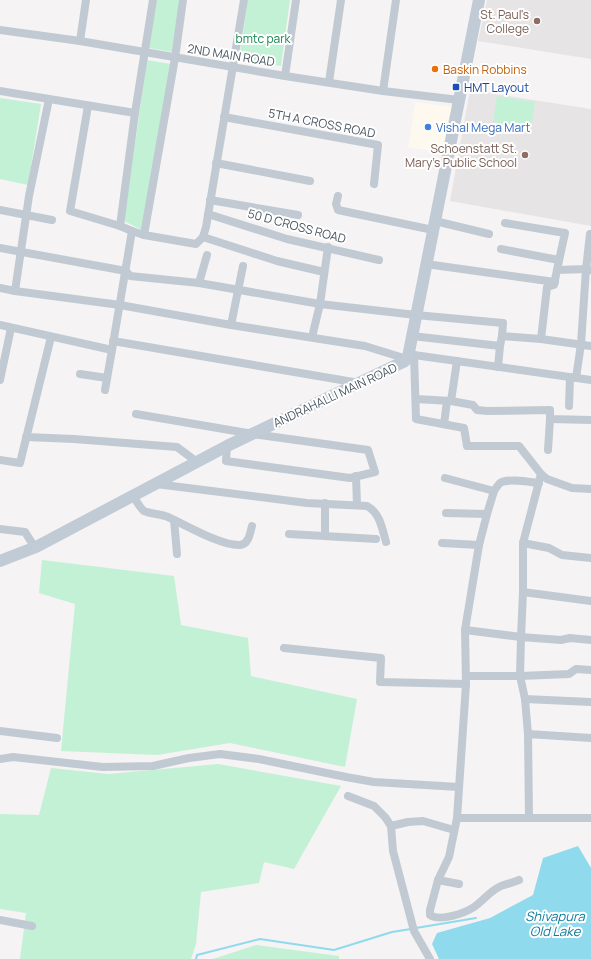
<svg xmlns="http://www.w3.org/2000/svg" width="591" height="959" font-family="Manrope,sans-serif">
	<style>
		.commercial { fill: #fdf9ef }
		.education { fill: #e6e4e5 }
		.green { fill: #c3f1d5 }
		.water { fill: #90daee }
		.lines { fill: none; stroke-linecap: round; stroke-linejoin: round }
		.stream { stroke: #90daee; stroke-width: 2 }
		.street { stroke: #c1cad2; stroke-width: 8 }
		.secondary { stroke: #c1cbd6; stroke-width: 12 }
		.education-dot { fill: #8d6e63; stroke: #fff; stroke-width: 1.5 }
		.food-dot { fill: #e8710a; stroke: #fff; stroke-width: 1.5 }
		.transit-dot { fill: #1a4fb4; stroke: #fff; stroke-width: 1.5 }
		.shop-dot { fill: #3f7fe0; stroke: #fff; stroke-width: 1.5 }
		.labels { text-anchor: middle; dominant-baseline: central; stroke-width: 4; stroke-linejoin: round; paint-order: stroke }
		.education-label { font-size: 12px; fill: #785e54; stroke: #fff; text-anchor: end }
		.park-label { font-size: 12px; fill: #17864f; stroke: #fff }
		.street-label { font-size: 12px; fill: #4a5661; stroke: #fff }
		.food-label { font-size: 12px; fill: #c56008; stroke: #fff; text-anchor: start }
		.transit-label { font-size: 12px; fill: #164399; stroke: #fff; text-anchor: start }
		.shop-label { font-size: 12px; fill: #366cbe; stroke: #fff; text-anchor: start }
		.water-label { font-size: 13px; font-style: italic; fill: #0c7c9b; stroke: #fff }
	</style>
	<rect width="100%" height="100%" fill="#f5f3f3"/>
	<!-- commercial -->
	<polygon class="commercial" points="415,102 452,107 442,153 408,147"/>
	<!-- education -->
	<g class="education">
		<polygon points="487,0 591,0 591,59 478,41"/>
		<polygon points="470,90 591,109 591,226 450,201"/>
	</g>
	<!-- green -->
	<g class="green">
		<polygon points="157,0 180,0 172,52 149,48"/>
		<polygon points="248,0 290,0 281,66 239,59"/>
		<polygon points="147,60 171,64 142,230 124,221"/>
		<polygon points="497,96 535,102 531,128 493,122"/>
		<polygon points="0,98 41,104 28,185 0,179"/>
		<polygon points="42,560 174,576 181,625 248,638 251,676 357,699 345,767 230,743 157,755 61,751 75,604 39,593"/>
		<polygon points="218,764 341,786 294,869 264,862 259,883 201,892 196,944 191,959 20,959 26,913 0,909 0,814 39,815 51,768 108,774"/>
		<polygon points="256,945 339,956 339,959 213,959"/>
	</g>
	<!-- water -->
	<polygon class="water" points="578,846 591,868 591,959 439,959 432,944 437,933 490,918 533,895 543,858"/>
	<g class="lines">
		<!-- stream -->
		<g class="stream">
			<polyline points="416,928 476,918"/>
			<polyline points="196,959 197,955 260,939 334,950 392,932 411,929"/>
		</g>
		<!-- street -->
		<g class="street">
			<polyline points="0,30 80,41 285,76 383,91 459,100"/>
			<polyline points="80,41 86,0"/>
			<polyline points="285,76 296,0"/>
			<polyline points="329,82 341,0"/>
			<polyline points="0,91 135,113"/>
			<polyline points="383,91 396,0"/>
			<polyline points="88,106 70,211 120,226 132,231"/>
			<polyline points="224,117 378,145 374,184"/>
			<polyline points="216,163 310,181"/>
			<polyline points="338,196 336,204 338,210 433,230"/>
			<polyline points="210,200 298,215"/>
			<polyline points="0,210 52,220"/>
			<polyline points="208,214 287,239 379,260"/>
			<polyline points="435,221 489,234"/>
			<polyline points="505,223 565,233 557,270"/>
			<polyline points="120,226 135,113 153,0"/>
			<polyline points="144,235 175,58 183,0"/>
			<polyline points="203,237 277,261 324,272"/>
			<polyline points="0,248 126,271 130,276 199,283 320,304 416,315 503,323 502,336 541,339 591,346"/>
			<polyline points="501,249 559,260"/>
			<polyline points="426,264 555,282"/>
			<polyline points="199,283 207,255"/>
			<polyline points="0,288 15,291 120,305 231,325 365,346 407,359 414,355 591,380"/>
			<polyline points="15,291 29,196 49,99"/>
			<polyline points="0,325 112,350 132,231 144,235 196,244 203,237 206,227 244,0"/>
			<polyline points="231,325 243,266"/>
			<polyline points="412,336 500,346 502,336"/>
			<polyline points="312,337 320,304 328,247"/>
			<polyline points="541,339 547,287 554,285 557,270 586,269 590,234"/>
			<polyline points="113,341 359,383"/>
			<polyline points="414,355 416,419 464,428 467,446 519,446 541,474 547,479 572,488 591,489"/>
			<polyline points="498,367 500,346"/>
			<polyline points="80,374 107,378"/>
			<polyline points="576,378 581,344 586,269 590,270"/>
			<polyline points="0,380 11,328"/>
			<polyline points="105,390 112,350"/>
			<polyline points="416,399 451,401 473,405 477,410 487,411 550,410 550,419 591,420"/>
			<polyline points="451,401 457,361"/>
			<polyline points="569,406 570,377"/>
			<polyline points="136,414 253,434 368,450 375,472 350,478 226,461 227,446"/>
			<polyline points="444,424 447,401"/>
			<polyline points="26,437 74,439 177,447 197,462"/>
			<polyline points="548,450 550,419"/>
			<polyline points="0,460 20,463 51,337"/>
			<polyline points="356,476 357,505"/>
			<polyline points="445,478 494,491 487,514 479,545 465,630 466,684"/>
			<path d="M156,484L307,503L367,506C380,513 382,528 386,542"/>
			<path d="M494,491C496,488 498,485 500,483C507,478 530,482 539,483"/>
			<path d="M133,496C136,500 140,508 144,511C151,514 161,514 168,517C186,525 221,546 240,545C249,544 250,533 252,526"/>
			<polyline points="446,513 487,514"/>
			<polyline points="174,520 177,554"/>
			<polyline points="0,529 25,532 32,543 32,549"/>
			<polyline points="289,534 376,539"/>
			<polyline points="325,536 325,503"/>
			<polyline points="442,543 479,545"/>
			<polyline points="523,543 549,548 562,555 591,558"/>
			<polyline points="523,592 591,601"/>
			<polyline points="465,630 521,637 523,592 523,543 541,474"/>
			<path d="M284,648L381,658L380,682L466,684L457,818L449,857L438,880L430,910V915C440,922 465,913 474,907C483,901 489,892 499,887C505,884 512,883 519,880"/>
			<polyline points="466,676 520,676 569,674 576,669 591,670"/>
			<polyline points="525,699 520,676 521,637 561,640 570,638 591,640"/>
			<polyline points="0,731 57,738"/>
			<polyline points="528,734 525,699 591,702"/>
			<polyline points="0,759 13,757 103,767 153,766 189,758 220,754 259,759 346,777 374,782 459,787"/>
			<polyline points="348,796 374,806 385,817 391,826 393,851 414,931 430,959"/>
			<polyline points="457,818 591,818"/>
			<polyline points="529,818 528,734 591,738"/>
			<polyline points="391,826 408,822 423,821 454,830"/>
			<polyline points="438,880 459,884"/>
			<polyline points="0,920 32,926"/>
		</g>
		<!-- secondary -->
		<polyline class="secondary" points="0,561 36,547 227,446 405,361 408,357 479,0"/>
	</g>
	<!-- markers -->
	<g class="education-dot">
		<circle cx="537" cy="21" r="4"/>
		<circle cx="525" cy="155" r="4"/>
	</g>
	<circle class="food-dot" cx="435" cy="69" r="4"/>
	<rect class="transit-dot" x="452" y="83" width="8" height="8" rx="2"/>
	<circle class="shop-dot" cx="428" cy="127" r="4"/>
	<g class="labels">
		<!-- education labels -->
		<g class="education-label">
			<text x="529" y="14">St. Paul's<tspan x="529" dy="14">College</tspan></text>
			<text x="517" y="148">Schoenstatt St.<tspan x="517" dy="14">Mary's Public School</tspan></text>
		</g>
		<!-- park labels -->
		<g class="park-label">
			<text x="263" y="38">bmtc park</text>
		</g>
		<!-- street labels -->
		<g class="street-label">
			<text transform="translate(231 55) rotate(9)">2ND MAIN ROAD</text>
			<text transform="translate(322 123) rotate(11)">5TH A CROSS ROAD</text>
			<text transform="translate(297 226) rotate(15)">50 D CROSS ROAD</text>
			<text transform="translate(335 395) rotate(-25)">ANDRAHALLI MAIN ROAD</text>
		</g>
		<!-- food labels -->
		<g class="food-label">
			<text x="443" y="69">Baskin Robbins</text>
		</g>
		<!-- transit labels -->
		<g class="transit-label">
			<text x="464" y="87">HMT Layout</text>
		</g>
		<!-- shop labels -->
		<g class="shop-label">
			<text x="436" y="127">Vishal Mega Mart</text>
		</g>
		<!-- water labels -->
		<g class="water-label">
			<text x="555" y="916">Shivapura<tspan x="555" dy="15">Old Lake</tspan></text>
		</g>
	</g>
</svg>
